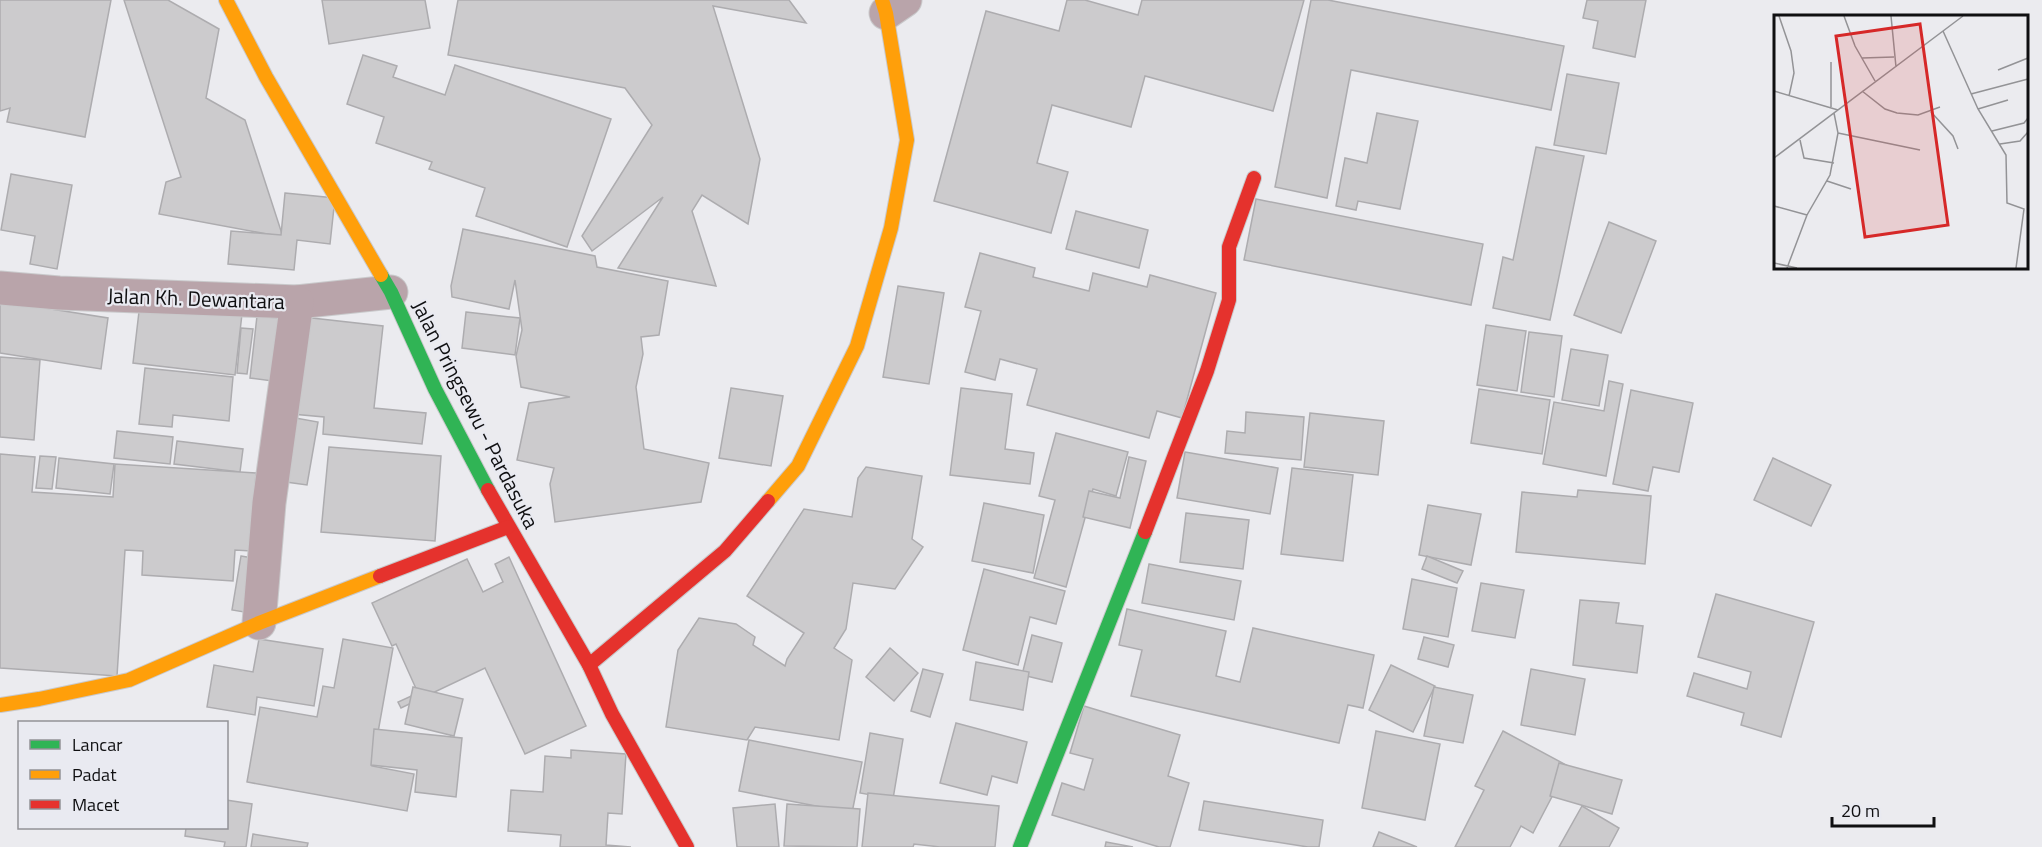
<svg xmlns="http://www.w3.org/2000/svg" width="2042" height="847" font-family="'Titillium Web',sans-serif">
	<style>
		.building { fill: #cccbcd; stroke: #adacaf; stroke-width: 1.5 }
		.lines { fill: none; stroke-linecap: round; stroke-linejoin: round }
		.street-casing { stroke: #c9c9cb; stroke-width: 35 }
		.fast-casing { stroke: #c9c9cb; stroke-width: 16 }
		.slow-casing { stroke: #c9c9cb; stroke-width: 16 }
		.jam-casing { stroke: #c9c9cb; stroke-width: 16 }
		.street { stroke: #b9a4aa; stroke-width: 33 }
		.fast { stroke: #30b455; stroke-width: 14 }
		.slow { stroke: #ff9f0a; stroke-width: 14 }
		.jam { stroke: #e5322d; stroke-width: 14 }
		.labels { text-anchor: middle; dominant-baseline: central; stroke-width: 4.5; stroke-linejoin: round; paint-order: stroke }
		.street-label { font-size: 21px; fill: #0f0f11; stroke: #e9eaf1 }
		.inset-road { fill: none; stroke: #939396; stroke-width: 1.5 }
		.view { fill: #d62828; fill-opacity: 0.15; stroke: #d62828; stroke-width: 3 }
		.inset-edge { fill: none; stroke: #0f0f11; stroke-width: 3 }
	</style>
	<rect width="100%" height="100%" fill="#ebebef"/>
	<!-- building -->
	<g class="building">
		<polygon points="0,0 111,0 85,137 7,122 10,108 0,111"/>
		<polygon points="124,0 168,0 219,29 206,98 245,120 283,237 159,214 166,182 181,177"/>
		<polygon points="322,0 425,0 430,28 329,44"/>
		<polygon points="458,0 789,0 806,23 713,6 760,159 748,224 702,195 692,211 716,286 618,268 663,197 592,251 582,236 652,125 625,88 448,55"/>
		<polygon points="1067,0 1085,0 1138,15 1142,0 1304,0 1273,111 1145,76 1131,127 1052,105 1037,163 1068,172 1051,233 934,201 986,11 1059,31"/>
		<polygon points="1311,0 1328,0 1564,46 1551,110 1351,70 1327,198 1275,187"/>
		<polygon points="1587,0 1646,0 1635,57 1593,48 1598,21 1583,18"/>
		<polygon points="363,55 397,66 393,77 445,95 455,65 611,119 567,247 476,216 485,188 429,169 432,162 376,143 384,117 347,104"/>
		<polygon points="1567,74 1619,83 1606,154 1554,145"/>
		<polygon points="1377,113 1418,121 1400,209 1358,201 1356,210 1336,206 1345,158 1367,163"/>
		<polygon points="1536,147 1584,156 1550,320 1493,308 1503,257 1513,260"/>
		<polygon points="11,174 72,185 57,269 30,264 35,236 1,230"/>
		<polygon points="285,193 335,198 330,244 297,240 294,270 228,264 231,231 281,235"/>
		<polygon points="1256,199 1483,244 1471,305 1244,260"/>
		<polygon points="1076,211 1148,230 1139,268 1066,249"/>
		<polygon points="1609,222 1656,241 1621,333 1574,315"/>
		<polygon points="463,229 595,256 597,267 668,281 659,335 641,337 643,354 636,387 644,449 709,463 701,502 555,522 550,484 554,468 517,460 529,403 570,397 521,387 516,356 522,330 515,280 509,309 452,297 451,286"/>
		<polygon points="980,253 1035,268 1033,277 1089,291 1093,273 1147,287 1150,275 1216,293 1182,418 1157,411 1149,438 1027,405 1037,369 1000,359 995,380 965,372 981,311 965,307"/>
		<polygon points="898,286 944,293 929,384 883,377"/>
		<polygon points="0,301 108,318 101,369 0,353"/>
		<polygon points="140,303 242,314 235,375 133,363"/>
		<polygon points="466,312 520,318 515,355 462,348"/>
		<polygon points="257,316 287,319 280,382 250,378"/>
		<polygon points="303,317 383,326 374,408 426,413 422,444 323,434 324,417 292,414"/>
		<polygon points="1486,325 1526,331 1517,391 1477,385"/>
		<polygon points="241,328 253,329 247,374 237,373"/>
		<polygon points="1529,332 1562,336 1554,397 1521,392"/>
		<polygon points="1571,349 1608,355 1599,406 1562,400"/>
		<polygon points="0,357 40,360 34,440 0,437"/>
		<polygon points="145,368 233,377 229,421 173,415 172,427 139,424"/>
		<polygon points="1609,381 1623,384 1606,476 1543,464 1554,402 1604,411"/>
		<polygon points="731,388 783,396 771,466 719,458"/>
		<polygon points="961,388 1012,394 1005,449 1034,453 1030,484 950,475"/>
		<polygon points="1479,389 1550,400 1542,454 1471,443"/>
		<polygon points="1631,390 1693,403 1679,472 1653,467 1648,491 1613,484"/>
		<polygon points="1246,412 1304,417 1301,460 1225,453 1227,431 1245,433"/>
		<polygon points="1310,413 1384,421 1378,475 1304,467"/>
		<polygon points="290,417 318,422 307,485 279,481"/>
		<polygon points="117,431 173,437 170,464 114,458"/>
		<polygon points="1056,433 1128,452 1116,496 1093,489 1066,587 1034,578 1055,500 1039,496"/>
		<polygon points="177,441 243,449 240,472 174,464"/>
		<polygon points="329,447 441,456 435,541 321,532"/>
		<polygon points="1185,452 1278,468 1270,514 1177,498"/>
		<polygon points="0,454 35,457 32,492 113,497 115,464 256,473 251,551 235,550 233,581 142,575 143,551 125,550 117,676 0,668"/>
		<polygon points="40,456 56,457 52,489 36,488"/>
		<polygon points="1129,457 1146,461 1130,528 1083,517 1089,491 1120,498"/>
		<polygon points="59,458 114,464 110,494 56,488"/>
		<polygon points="1773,458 1831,485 1811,526 1754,500"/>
		<polygon points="866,467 922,476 912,539 923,547 895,589 853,583 846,629 834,648 852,660 839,740 755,727 747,740 666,727 678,650 699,618 736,624 755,637 753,645 785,666 787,659 804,633 747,596 804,509 852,517 858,478"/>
		<polygon points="1292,468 1353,475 1343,561 1281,554"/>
		<polygon points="1578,490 1651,496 1645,564 1516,552 1522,492 1577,497"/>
		<polygon points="984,503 1044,515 1033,573 972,561"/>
		<polygon points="1428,505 1481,514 1471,565 1419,555"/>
		<polygon points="1186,513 1249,520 1243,569 1180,562"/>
		<polygon points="241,556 259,559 250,613 232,610"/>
		<polygon points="1427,556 1463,571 1457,583 1422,569"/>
		<polygon points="509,557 586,726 525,754 485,668 401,708 398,702 418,693 396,644 392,646 372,603 467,559 483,592 503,582 495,564"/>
		<polygon points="1149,564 1241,581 1234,620 1142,603"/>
		<polygon points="984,569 1065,591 1056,624 1030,617 1018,665 963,650"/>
		<polygon points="1412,579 1457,588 1448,637 1403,629"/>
		<polygon points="1481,583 1524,590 1515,638 1472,631"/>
		<polygon points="1716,594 1814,622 1781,737 1741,725 1744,713 1687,696 1694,673 1747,689 1751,672 1698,657"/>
		<polygon points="1580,600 1619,603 1616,623 1643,626 1637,673 1573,665"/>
		<polygon points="1127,609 1226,631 1216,676 1240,682 1253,628 1374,655 1363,708 1348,705 1339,743 1131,696 1142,650 1119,645"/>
		<polygon points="1032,635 1062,643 1052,682 1022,675"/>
		<polygon points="1424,637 1454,645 1448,667 1418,659"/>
		<polygon points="259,639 323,649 314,706 257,697 255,715 207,707 214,665 253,672"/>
		<polygon points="343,639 393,648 372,766 414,774 407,811 247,782 260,707 317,717 323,686 334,688"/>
		<polygon points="890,648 918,673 894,701 866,677"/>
		<polygon points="976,662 1029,672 1023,710 970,700"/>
		<polygon points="1391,665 1435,686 1413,732 1369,710"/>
		<polygon points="923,669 943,674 930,717 911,711"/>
		<polygon points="1531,669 1585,679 1575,735 1521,725"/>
		<polygon points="413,687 463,699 454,736 405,724"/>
		<polygon points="1434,687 1473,695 1463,743 1424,736"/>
		<polygon points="1084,706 1180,735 1168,776 1189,783 1170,847 1159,847 1052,815 1062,783 1084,790 1093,759 1070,753"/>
		<polygon points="956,723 1027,742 1017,783 992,776 987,795 940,783"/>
		<polygon points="374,729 462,738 456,797 415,792 417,770 371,765"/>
		<polygon points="1376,731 1440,744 1425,820 1362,808"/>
		<polygon points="1503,731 1568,766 1533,833 1521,826 1510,847 1455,847 1484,790 1475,786"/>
		<polygon points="870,733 903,739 893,799 860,793"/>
		<polygon points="749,740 862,762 852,813 739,791"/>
		<polygon points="571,750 626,754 622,814 608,813 606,845 631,847 560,847 561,835 508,831 511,790 543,792 545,756 571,758"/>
		<polygon points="1559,763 1622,780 1612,814 1550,796"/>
		<polygon points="868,793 999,806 995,847 940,847 914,844 913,847 862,847"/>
		<polygon points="226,800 252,804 246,847 224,847 225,842 185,836 186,828 226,828"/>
		<polygon points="1204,801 1323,820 1319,847 1308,847 1199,830"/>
		<polygon points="775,804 779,847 737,847 733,808"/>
		<polygon points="787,804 860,809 857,847 784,846"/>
		<polygon points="1582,806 1619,828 1609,847 1559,847"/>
		<polygon points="1379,832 1417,847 1373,847"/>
		<polygon points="253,834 308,843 307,847 251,847"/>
		<polygon points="1106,842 1133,847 1105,847"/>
	</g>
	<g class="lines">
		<defs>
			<g id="street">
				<polyline points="886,13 905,0"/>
				<polyline points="0,288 59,293 297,302 391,292"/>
				<polyline points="259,623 269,503 297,302"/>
			</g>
			<g id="fast">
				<polyline points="381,275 391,292 435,389 488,490"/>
				<polyline points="1020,847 1145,532"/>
			</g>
			<g id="slow">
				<polyline points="226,0 266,77 381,275"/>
				<polyline points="768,501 798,466 857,346 891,228 907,140 886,13 882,0"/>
				<polyline points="0,705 39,699 129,680 259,623 380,576"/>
			</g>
			<g id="jam">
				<polyline points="488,490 589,665 612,714 687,847"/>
				<polyline points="1145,532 1207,371 1229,300 1229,247 1254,178"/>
				<polyline points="380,576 508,527"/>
				<polyline points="589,665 725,551 768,501"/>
			</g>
		</defs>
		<!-- street casing -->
		<use href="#street" class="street-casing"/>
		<!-- fast casing -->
		<use href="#fast" class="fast-casing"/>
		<!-- slow casing -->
		<use href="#slow" class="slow-casing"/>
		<!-- jam casing -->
		<use href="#jam" class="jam-casing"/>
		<!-- street -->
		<use href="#street" class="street"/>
		<!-- fast -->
		<use href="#fast" class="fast"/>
		<!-- slow -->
		<use href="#slow" class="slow"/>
		<!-- jam -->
		<use href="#jam" class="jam"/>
	</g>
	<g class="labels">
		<!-- street labels -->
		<g class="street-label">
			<text transform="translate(196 298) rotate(2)">Jalan Kh. Dewantara</text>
			<text transform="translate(476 414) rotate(63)">Jalan Pringsewu - Pardasuka</text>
		</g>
	</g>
	<!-- overview -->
	<g transform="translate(1774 15)">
		<rect width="254" height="254" fill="#ebebef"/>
		<path class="inset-road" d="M5,1L17,36L20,58L15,81M70,1L81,31L101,66M117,1L122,52M169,16L204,94L232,140L233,188L250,194L242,253M88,43L120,42M224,55L254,43M0,76L64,95M88,76L111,94L123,98L144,100L166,92M197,79L254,64M57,92V47M204,94L234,85M157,97L179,121L184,134M218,116L250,108L254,103M64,118L146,135M26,125L30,143L60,148M226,129L246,126L254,117M0,143L189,1M53,166L77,174M0,191L33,200M0,248L23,253M13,253L33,200L56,160L64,118L60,98"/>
		<path class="view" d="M146,9L174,210L91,222L62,21Z"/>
		<rect width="254" height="254" class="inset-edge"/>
	</g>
	<!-- legend -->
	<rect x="18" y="721" width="210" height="108" fill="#e9eaf1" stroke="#929297" stroke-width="1.5"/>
	<rect x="30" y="740" width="30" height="9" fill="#30b455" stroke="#929297" stroke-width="1.5"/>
	<text x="72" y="751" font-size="18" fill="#0f0f11">Lancar</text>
	<rect x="30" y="770" width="30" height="9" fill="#ff9f0a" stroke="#929297" stroke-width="1.5"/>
	<text x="72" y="781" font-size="18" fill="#0f0f11">Padat</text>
	<rect x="30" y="800" width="30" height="9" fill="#e5322d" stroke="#929297" stroke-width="1.5"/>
	<text x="72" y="811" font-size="18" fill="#0f0f11">Macet</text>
	<!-- scale -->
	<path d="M1832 817v9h102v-9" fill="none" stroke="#0f0f11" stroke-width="3"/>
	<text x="1841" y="817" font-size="18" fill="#0f0f11" stroke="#e9eaf1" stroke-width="4.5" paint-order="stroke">20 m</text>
</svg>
